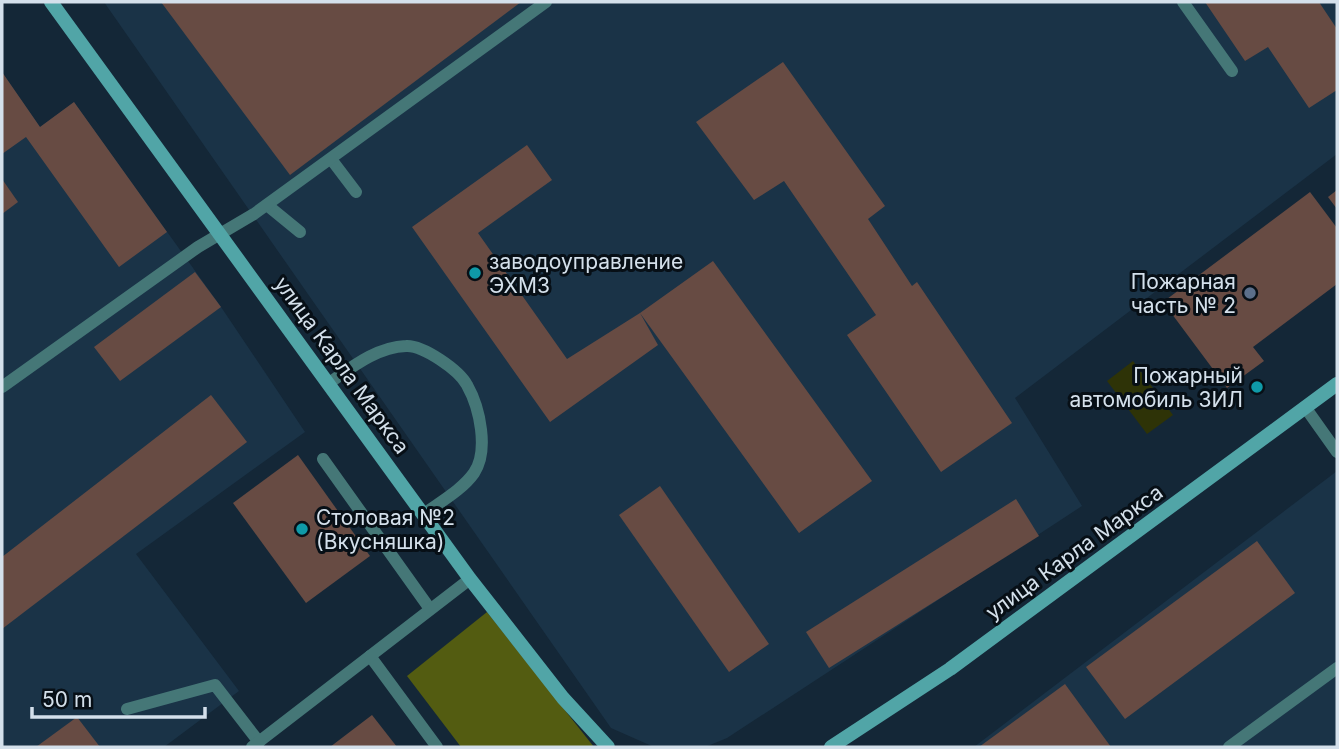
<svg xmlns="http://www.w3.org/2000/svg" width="1339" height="749" font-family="Inter,sans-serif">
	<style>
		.built { fill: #1a3347 }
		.green { fill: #2e3307 }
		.forest { fill: #535c11 }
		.building { fill: #674b43 }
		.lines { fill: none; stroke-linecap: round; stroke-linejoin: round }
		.lane { stroke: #457777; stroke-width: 12 }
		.secondary { stroke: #51a5a7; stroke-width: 14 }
		.culture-dot { fill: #0f9aa8; stroke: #070f16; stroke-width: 2.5 }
		.service-dot { fill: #5c6f8a; stroke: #070f16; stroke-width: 2.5 }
		.labels { text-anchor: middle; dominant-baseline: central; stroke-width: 6; stroke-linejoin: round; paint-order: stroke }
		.poi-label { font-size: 21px; fill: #d4e0eb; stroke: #070f16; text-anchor: start }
		.street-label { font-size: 21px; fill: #d4e0eb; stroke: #070f16 }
	</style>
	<rect width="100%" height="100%" fill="#142737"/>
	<!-- built -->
	<g class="built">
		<polygon points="104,2 1337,2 1337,154 1015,398 1082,506 727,738 705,747 654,747 611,728"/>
		<polygon points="2,72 40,127 74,102 221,307 305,432 136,554 239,691 164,747 2,747"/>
		<polygon points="1337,471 1337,747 974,747"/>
	</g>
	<!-- green -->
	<polygon class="green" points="1133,361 1173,415 1147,434 1107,381"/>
	<!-- forest -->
	<polygon class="forest" points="487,612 594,747 461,747 407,676"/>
	<!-- building -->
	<g class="building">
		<polygon points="161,2 521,2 290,175"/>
		<polygon points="1205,2 1319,2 1337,29 1337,90 1309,108 1268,47 1245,61"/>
		<polygon points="783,62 885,206 868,219 912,286 917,282 1012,423 941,472 847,335 876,315 784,181 754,200 696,122"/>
		<polygon points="2,72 40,127 74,102 167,232 119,267 26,137 2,154"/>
		<polygon points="527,145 552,180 478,233 567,359 640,313 713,261 872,481 799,533 640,313 658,345 550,422 412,227"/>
		<polygon points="2,179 18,202 2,214"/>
		<polygon points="1337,190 1337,209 1328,197"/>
		<polygon points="1310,192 1337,228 1337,284 1253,347 1264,361 1227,388 1163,302"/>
		<polygon points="195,272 221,307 120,381 94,347"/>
		<polygon points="211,395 247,442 2,629 2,557"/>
		<polygon points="298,455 370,556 306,603 233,503"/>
		<polygon points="660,486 769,644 729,672 619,515"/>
		<polygon points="1016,499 1039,536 829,668 806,632"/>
		<polygon points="1257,541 1295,593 1125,719 1086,667"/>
		<polygon points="1065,684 1111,747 979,747"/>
		<polygon points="372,715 397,747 330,747"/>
		<polygon points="77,717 100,747 36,747"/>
	</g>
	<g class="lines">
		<!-- lane -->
		<g class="lane">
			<polyline points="1183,2 1232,71"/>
			<polyline points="331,159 356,192"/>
			<polyline points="267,205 300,232"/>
			<path d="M329,383C352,367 377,347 406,346C423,345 459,370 467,385C480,408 489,451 474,473C462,490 440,502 424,514"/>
			<polyline points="2,387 198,247 254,214 546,2"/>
			<polyline points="1305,407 1337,452"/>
			<polyline points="323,459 430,609"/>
			<polyline points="370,656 437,747"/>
			<polyline points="127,709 215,685 259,742"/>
			<polyline points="252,747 470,579"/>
			<polyline points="1229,747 1337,668"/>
		</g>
		<!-- secondary -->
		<g class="secondary">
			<polyline points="51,2 470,579 563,698 608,747"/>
			<polyline points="831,747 950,669 1337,384"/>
		</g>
	</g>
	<!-- markers -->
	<g class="culture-dot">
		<circle cx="475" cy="273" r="7"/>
		<circle cx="1257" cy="387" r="7"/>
		<circle cx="302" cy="529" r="7"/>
	</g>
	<circle class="service-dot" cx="1250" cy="293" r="7"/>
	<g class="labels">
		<!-- poi labels -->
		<g class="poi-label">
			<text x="489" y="261">заводоуправление<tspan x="489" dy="24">ЭХМЗ</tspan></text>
			<text x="1236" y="281" text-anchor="end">Пожарная<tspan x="1236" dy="24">часть № 2</tspan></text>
			<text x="1243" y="375" text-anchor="end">Пожарный<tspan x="1243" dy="24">автомобиль ЗИЛ</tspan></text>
			<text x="316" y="517">Столовая №2<tspan x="316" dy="24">(Вкусняшка)</tspan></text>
		</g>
		<!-- street labels -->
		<g class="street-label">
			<text transform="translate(342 365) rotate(54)">улица Карла Маркса</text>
			<text transform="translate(1074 552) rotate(-36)">улица Карла Маркса</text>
		</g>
	</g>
	<!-- border -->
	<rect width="1339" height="749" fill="none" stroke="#d4e0eb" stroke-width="7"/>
	<!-- scale -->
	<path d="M32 707v10h173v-10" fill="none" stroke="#d4e0eb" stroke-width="3.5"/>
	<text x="42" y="707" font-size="21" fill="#d4e0eb" stroke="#070f16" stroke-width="5" paint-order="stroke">50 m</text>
</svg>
